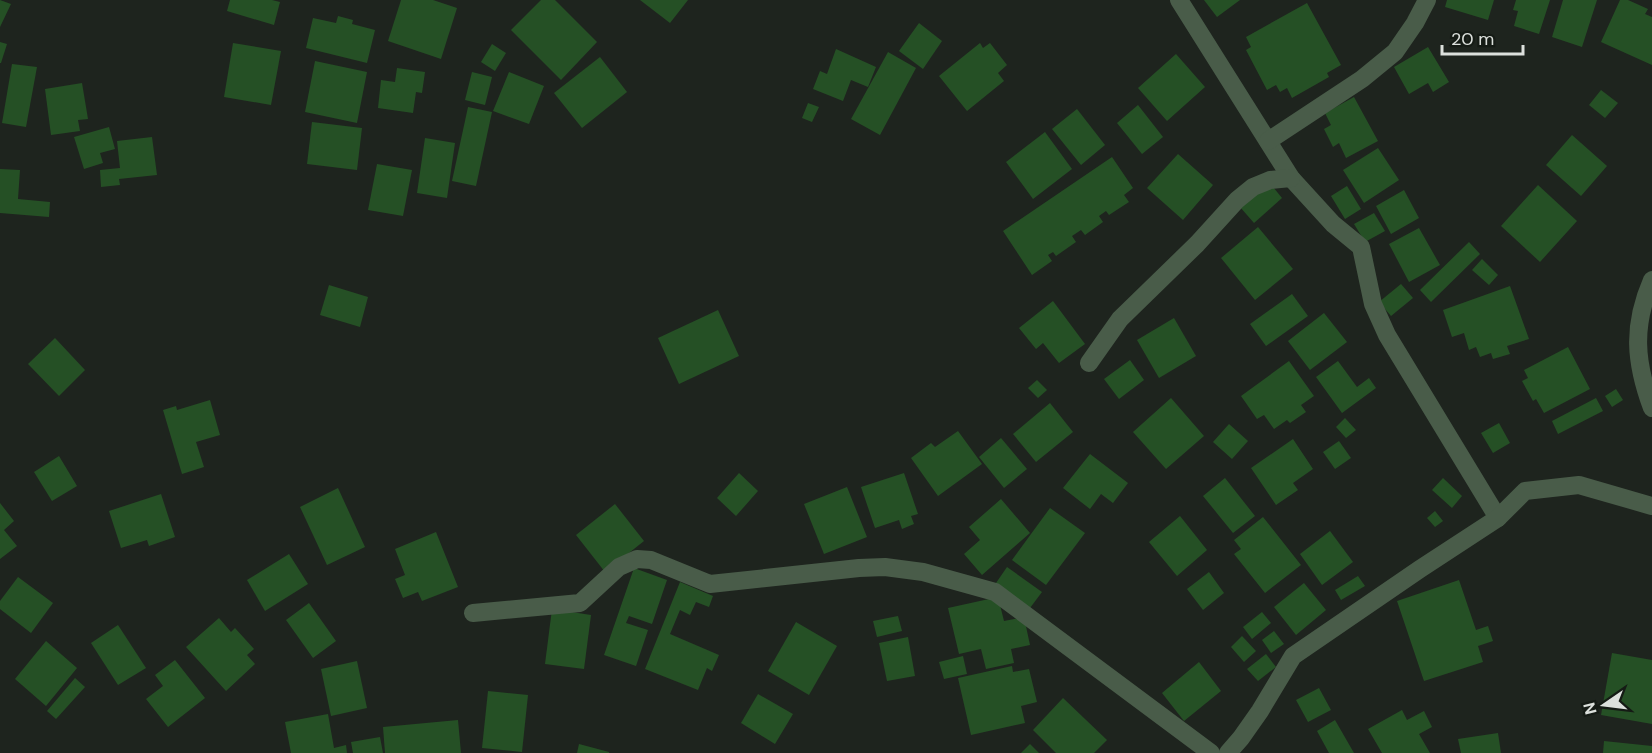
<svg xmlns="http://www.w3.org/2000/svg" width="1652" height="753" font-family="'DM Sans',sans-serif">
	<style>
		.building { fill: #255025 }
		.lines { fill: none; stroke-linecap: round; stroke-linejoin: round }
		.minor { stroke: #495c49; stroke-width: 18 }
	</style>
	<rect width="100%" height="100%" fill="#1e241e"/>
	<!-- building -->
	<g class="building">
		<polygon points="0,0 11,4 0,27"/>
		<polygon points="230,0 272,0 280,2 274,25 227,11"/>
		<polygon points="401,0 433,0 457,8 441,59 388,41"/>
		<polygon points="541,0 555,0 597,42 561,80 511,30"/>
		<polygon points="640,0 688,0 670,23"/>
		<polygon points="1204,0 1240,0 1217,17"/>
		<polygon points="1447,0 1494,0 1488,20 1445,7"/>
		<polygon points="1516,0 1550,0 1539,34 1514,26 1518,11 1513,10"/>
		<polygon points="1563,0 1597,0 1582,47 1552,37"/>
		<polygon points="1620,0 1628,0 1648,9 1645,14 1652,17 1652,65 1601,42"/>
		<polygon points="1307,3 1341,65 1327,73 1329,77 1292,98 1287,88 1280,92 1276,85 1267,90 1246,50 1251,47 1246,37"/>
		<polygon points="338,16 353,20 352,24 375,30 367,63 306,48 313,18 336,23"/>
		<polygon points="919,23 942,41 923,69 899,51"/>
		<polygon points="0,42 7,44 1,63 0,63"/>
		<polygon points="233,43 281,51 271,105 224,97"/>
		<polygon points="980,43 983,48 990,43 1007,65 998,73 1004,81 967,111 939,76"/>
		<polygon points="492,44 506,53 495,71 481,62"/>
		<polygon points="1428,47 1449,82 1433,92 1428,83 1409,94 1394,67"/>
		<polygon points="836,49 876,67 868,87 851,80 843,101 813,89 820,71 827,74"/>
		<polygon points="888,52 916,68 880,135 851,119"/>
		<polygon points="1176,54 1205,87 1167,121 1138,88"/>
		<polygon points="600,57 627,92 582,128 554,93"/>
		<polygon points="315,61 367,72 357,123 305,112"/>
		<polygon points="12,64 37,67 26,127 2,123"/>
		<polygon points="397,68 425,72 422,93 416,92 413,113 378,108 381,80 395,82"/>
		<polygon points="472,72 492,77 485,105 465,100"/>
		<polygon points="509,72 544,86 529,124 493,111"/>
		<polygon points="82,83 88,119 78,120 80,131 51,135 45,89"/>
		<polygon points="1601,90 1618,103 1605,118 1589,105"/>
		<polygon points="1354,97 1378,141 1346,158 1339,143 1333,147 1324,129 1331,125 1325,113"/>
		<polygon points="808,103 819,107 812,122 802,118"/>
		<polygon points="1138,105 1163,137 1142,154 1117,123"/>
		<polygon points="468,107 492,112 476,186 452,181"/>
		<polygon points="1077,109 1105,145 1081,165 1052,129"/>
		<polygon points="312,122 362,128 357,170 307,164"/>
		<polygon points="109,127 115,149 100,153 103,163 84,169 74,137"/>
		<polygon points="1045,132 1072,169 1033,199 1006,162"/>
		<polygon points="1572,135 1607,166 1581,196 1546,165"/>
		<polygon points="152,137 157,175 119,179 120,185 101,187 100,170 120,168 117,141"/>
		<polygon points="425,138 455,143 447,198 417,193"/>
		<polygon points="1378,148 1399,180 1364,203 1343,170"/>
		<polygon points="1178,154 1213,185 1183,220 1147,188"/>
		<polygon points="1112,157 1133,188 1124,195 1129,202 1109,215 1106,211 1099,216 1103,222 1085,235 1081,230 1072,236 1076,242 1056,256 1053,252 1048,255 1052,261 1032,275 1003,231"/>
		<polygon points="377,164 412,170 403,216 368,210"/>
		<polygon points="0,169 20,170 18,199 50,202 49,217 0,213"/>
		<polygon points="1269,182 1282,198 1254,223 1240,207"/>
		<polygon points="1538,185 1577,221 1540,262 1501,226"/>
		<polygon points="1347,186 1361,209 1345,219 1331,196"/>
		<polygon points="1404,190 1419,218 1391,234 1376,206"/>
		<polygon points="1374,213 1385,231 1365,242 1354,224"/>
		<polygon points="1258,227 1293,269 1255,300 1221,258"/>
		<polygon points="1419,228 1440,265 1409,282 1389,244"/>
		<polygon points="1469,242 1480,254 1431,302 1420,290"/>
		<polygon points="1482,259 1498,275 1489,285 1472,270"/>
		<polygon points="1401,284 1413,298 1391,316 1379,302"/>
		<polygon points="329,285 368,297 360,327 320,315"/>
		<polygon points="1510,286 1529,339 1507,346 1510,354 1493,359 1491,353 1480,357 1476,347 1469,350 1464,333 1452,337 1443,310"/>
		<polygon points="1292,294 1308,316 1266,346 1250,324"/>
		<polygon points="1053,301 1085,344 1059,363 1043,343 1036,349 1019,328"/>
		<polygon points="718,310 739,356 679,384 658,338"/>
		<polygon points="1324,313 1347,342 1310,370 1288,341"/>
		<polygon points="1174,318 1196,356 1159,378 1137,340"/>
		<polygon points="55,338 85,370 59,396 28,364"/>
		<polygon points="1568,347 1590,389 1544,413 1536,399 1533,401 1522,381 1528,378 1524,370"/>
		<polygon points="1130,360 1144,380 1119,399 1104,379"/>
		<polygon points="1289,361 1314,396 1301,405 1306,412 1290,423 1287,420 1274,429 1264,415 1257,419 1241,396"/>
		<polygon points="1338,361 1357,387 1369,378 1376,388 1342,413 1316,377"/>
		<polygon points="1037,380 1047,390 1038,398 1028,388"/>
		<polygon points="1616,389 1623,400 1612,407 1605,396"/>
		<polygon points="1171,398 1204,436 1166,469 1133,432"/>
		<polygon points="1596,398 1603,411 1558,434 1552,421"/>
		<polygon points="210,400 220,435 196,442 204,467 182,474 163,410 176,406 177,410"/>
		<polygon points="1050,403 1073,432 1036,462 1013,434"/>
		<polygon points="1345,418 1356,430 1346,438 1336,427"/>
		<polygon points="1499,423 1510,443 1493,453 1481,433"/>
		<polygon points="1229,424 1248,441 1232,459 1213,442"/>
		<polygon points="958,431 982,464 938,496 911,458 931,443 935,447"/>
		<polygon points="1001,438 1027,469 1004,488 979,457"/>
		<polygon points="1293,439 1313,469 1293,483 1298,490 1276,505 1251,468"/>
		<polygon points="1339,441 1351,458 1335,469 1323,452"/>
		<polygon points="1090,454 1128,483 1113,503 1101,494 1090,509 1063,488"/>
		<polygon points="59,456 77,486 52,501 34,472"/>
		<polygon points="739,473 758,491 736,516 717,498"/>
		<polygon points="904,473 918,514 911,516 914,524 902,529 899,520 875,528 861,487"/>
		<polygon points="1225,478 1255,516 1233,533 1203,496"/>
		<polygon points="1443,478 1462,496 1452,508 1432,490"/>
		<polygon points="847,487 867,537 824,554 804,504"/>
		<polygon points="338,488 365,547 327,565 300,507"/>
		<polygon points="161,494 175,537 149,546 147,540 121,548 109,511"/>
		<polygon points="1001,499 1030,533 982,575 964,554 980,540 969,527"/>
		<polygon points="0,503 14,521 4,530 17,546 0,559"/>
		<polygon points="615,504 644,541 605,572 576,535"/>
		<polygon points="1050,508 1085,533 1046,585 1012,560"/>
		<polygon points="1435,511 1443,521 1435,527 1427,518"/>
		<polygon points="1180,516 1207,550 1177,576 1149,542"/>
		<polygon points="1263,517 1301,565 1265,593 1234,554 1241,549 1234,540"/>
		<polygon points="1330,531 1353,562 1322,585 1300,554"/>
		<polygon points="436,532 458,587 422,601 418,592 403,598 395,579 405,575 395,549"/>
		<polygon points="289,554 308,584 265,611 247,580"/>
		<polygon points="1007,567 1042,592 1030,608 996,583"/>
		<polygon points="634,568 667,580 652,624 629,616 626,623 648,630 636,666 604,655"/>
		<polygon points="1209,572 1224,593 1203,610 1187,589"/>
		<polygon points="1358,576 1365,586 1341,600 1335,590"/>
		<polygon points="18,577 53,603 31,633 0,609 0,601"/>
		<polygon points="1459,580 1476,630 1488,626 1493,641 1478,646 1483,662 1424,681 1397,601"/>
		<polygon points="680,582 713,596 709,607 696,602 690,615 680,610 670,634 719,655 712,671 707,668 698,690 645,669"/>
		<polygon points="1304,583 1326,610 1296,635 1274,607"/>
		<polygon points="998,597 1004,621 1024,617 1030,645 1011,649 1014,663 986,669 981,649 959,654 948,608"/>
		<polygon points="309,603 336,641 313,658 286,620"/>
		<polygon points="552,609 591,615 584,669 545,664"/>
		<polygon points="1262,612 1271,623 1252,639 1243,627"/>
		<polygon points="898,616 902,631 877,637 873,621"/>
		<polygon points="219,618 231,632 235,628 254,649 247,655 255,664 226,691 186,647"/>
		<polygon points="796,622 837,646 809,695 768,671"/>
		<polygon points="118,625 146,668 118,685 91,643"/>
		<polygon points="1274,631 1284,644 1271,653 1262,640"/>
		<polygon points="1242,636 1256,651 1244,662 1231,647"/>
		<polygon points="908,637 915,676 887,681 879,643"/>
		<polygon points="46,641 77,668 46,706 15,679"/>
		<polygon points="1612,653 1652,660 1652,724 1601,715"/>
		<polygon points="1266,654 1276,667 1258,681 1247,669"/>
		<polygon points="963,656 967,674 944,679 939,662"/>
		<polygon points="175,660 205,698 168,727 146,699 163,686 155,675"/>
		<polygon points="357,661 367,708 331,716 321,669"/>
		<polygon points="1199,662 1221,691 1184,721 1162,693"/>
		<polygon points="1012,666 1013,672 1029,669 1037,702 1021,706 1025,723 971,735 958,678"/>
		<polygon points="75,678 85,687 56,719 47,711"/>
		<polygon points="1319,688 1331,710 1308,722 1296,700"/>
		<polygon points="488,691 528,695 522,752 482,748"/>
		<polygon points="758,694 793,714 775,744 741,723"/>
		<polygon points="1063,698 1107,740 1094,753 1056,753 1033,730"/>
		<polygon points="1402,710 1407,720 1424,711 1432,727 1419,734 1430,753 1382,753 1368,729"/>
		<polygon points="328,714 334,748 346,745 347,753 291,753 285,722"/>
		<polygon points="458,720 461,753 385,753 383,727"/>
		<polygon points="1335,720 1354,753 1329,753 1317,731"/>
		<polygon points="1498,733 1501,753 1461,753 1458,739"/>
		<polygon points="380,737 383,753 353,753 351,742"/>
		<polygon points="1604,741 1652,746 1652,753 1603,753"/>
		<polygon points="579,744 609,752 609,753 577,753"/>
		<polygon points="1030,744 1039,753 1021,753"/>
	</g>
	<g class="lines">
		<!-- minor -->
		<g class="minor">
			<polyline points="1179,0 1291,178 1333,224 1361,247 1373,304 1387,335 1498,518"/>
			<polyline points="1268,141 1362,79 1395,52 1415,23 1427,0"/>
			<path d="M1652,280C1632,326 1635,362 1652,408"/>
			<polyline points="1089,363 1120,319 1197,244 1237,200 1253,187 1270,180 1291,178"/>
			<polyline points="473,613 580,603 619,567 637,559 651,560 710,584 859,568 885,567 923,572 995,592 1211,753"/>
			<polyline points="1228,753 1241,738 1260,711 1293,656 1420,569 1498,518 1525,491 1579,485 1652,506"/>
		</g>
	</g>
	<!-- north arrow -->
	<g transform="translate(1604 705) rotate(256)" stroke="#151b15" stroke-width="4.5" paint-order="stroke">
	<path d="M0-4.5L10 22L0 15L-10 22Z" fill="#dce0dc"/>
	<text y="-9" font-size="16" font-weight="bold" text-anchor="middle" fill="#dce0dc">N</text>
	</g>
	<!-- scale -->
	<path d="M1442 45v9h81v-9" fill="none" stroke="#dce0dc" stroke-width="3"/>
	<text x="1451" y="45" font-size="18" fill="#dce0dc" stroke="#151b15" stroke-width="4.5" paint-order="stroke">20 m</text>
</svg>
